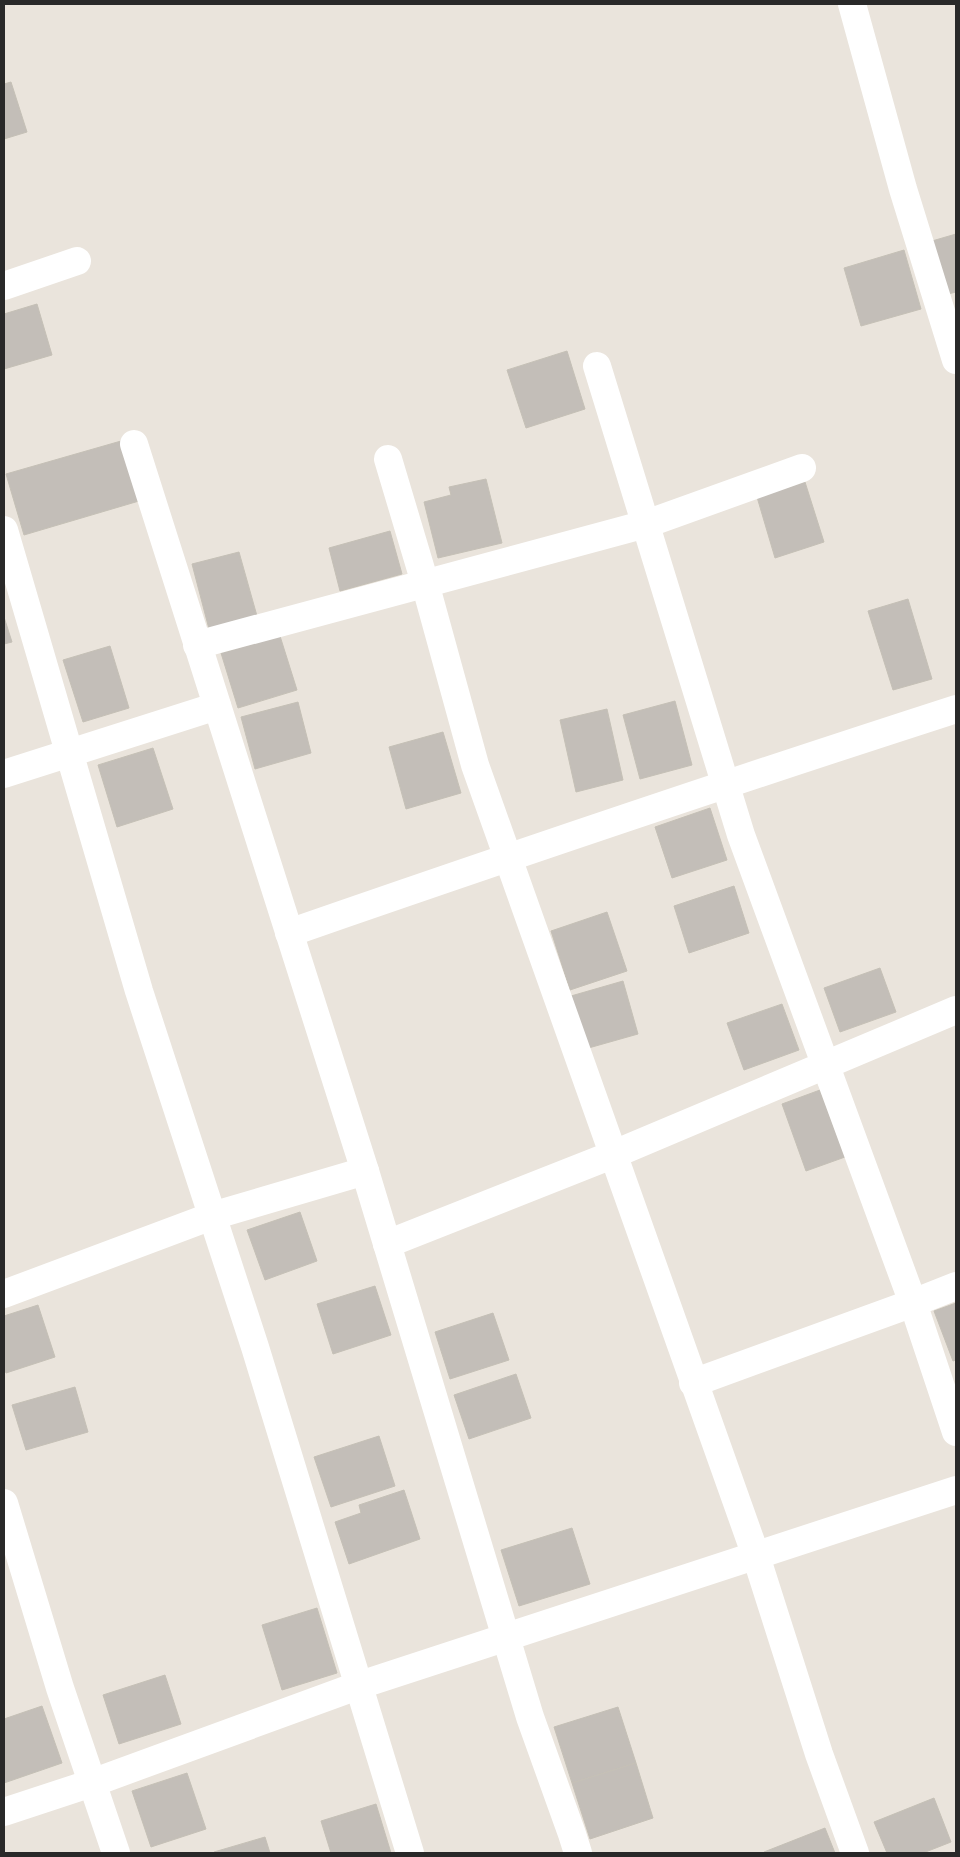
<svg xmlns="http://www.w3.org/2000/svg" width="960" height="1857" font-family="Inter,sans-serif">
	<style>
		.building { fill: #c3beb8; stroke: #c5c0b6 }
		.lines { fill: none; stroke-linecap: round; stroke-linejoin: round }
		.minor { stroke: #fff; stroke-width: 28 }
	</style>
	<rect width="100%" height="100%" fill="#eae4dc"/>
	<!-- building -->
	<g class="building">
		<polygon points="11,82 27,132 4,139 4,84"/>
		<polygon points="956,234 956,292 948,294 932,241"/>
		<polygon points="904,250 921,309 861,326 844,268"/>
		<polygon points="37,304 52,355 4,369 4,314"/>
		<polygon points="567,351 585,409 526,428 507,370"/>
		<polygon points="121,441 139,501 24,535 6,474"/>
		<polygon points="486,479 502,543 438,558 424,502 451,495 449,487"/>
		<polygon points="805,482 824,542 775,558 757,497"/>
		<polygon points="390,531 402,574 340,591 329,548"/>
		<polygon points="239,552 257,616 209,629 192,564"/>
		<polygon points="908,599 932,679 893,690 868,611"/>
		<polygon points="4,617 12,642 4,644"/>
		<polygon points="280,636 297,690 238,708 221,653"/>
		<polygon points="110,646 129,708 83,722 63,660"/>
		<polygon points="675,701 692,765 640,779 623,715"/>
		<polygon points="298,702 311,753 255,769 241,717"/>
		<polygon points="607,709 623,780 576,792 560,720"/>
		<polygon points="443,732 461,793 406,809 389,747"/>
		<polygon points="153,748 173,809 117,827 98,765"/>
		<polygon points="710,808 727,860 672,878 655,827"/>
		<polygon points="734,886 749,933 689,953 674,906"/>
		<polygon points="607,912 627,971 570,990 551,931"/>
		<polygon points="880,968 896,1012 840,1032 824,988"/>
		<polygon points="623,981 638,1034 585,1049 571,996"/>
		<polygon points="782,1004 799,1050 744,1070 727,1023"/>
		<polygon points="820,1090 845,1157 806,1171 782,1104"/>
		<polygon points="300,1212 317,1261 265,1280 247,1230"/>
		<polygon points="375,1286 391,1335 333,1354 317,1304"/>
		<polygon points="956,1303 956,1360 953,1361 934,1311"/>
		<polygon points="38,1305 55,1357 6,1373 4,1368 4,1316"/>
		<polygon points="493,1313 509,1360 450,1379 435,1332"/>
		<polygon points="516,1374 531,1418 469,1439 454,1395"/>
		<polygon points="75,1387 88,1432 26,1450 12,1405"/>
		<polygon points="379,1436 395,1486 331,1507 314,1457"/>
		<polygon points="404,1490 420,1539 349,1564 335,1522 361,1513 359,1505"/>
		<polygon points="572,1528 590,1584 519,1606 501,1550"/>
		<polygon points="317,1608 337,1673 282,1690 262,1625"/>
		<polygon points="165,1675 181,1724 119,1744 103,1695"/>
		<polygon points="42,1706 62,1763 4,1783 4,1719"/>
		<polygon points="618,1707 636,1763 572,1783 554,1727"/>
		<polygon points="636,1763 653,1818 590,1839 572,1783"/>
		<polygon points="187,1773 206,1829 151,1847 132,1791"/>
		<polygon points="934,1798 951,1842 923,1853 887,1853 874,1822"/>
		<polygon points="376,1804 391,1853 331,1853 321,1821"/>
		<polygon points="825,1828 835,1853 764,1853 764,1852"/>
		<polygon points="265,1837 270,1853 215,1853 214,1852"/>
	</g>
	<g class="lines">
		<!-- minor -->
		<g class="minor">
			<polyline points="852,4 903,189 956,360"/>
			<polyline points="4,286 77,261"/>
			<polyline points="597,366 741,835 913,1303 956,1432"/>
			<polyline points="134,444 365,1171 530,1717 572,1834 578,1853"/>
			<polyline points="388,459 425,583 475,765 756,1556 819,1754 855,1853"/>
			<polyline points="4,530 139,991 255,1347 410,1853"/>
			<polyline points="197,645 646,524 802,468"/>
			<polyline points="4,774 217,706"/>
			<path d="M289,933C511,856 733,781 956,709"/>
			<polyline points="387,1244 612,1155 956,1010"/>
			<polyline points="4,1294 212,1216 365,1171"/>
			<polyline points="693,1383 913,1303 956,1286"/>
			<polyline points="4,1503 60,1688 116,1853"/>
			<polyline points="4,1812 92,1783 357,1686 956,1490"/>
		</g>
	</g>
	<!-- border -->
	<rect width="960" height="1857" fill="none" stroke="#292929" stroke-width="10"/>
</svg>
